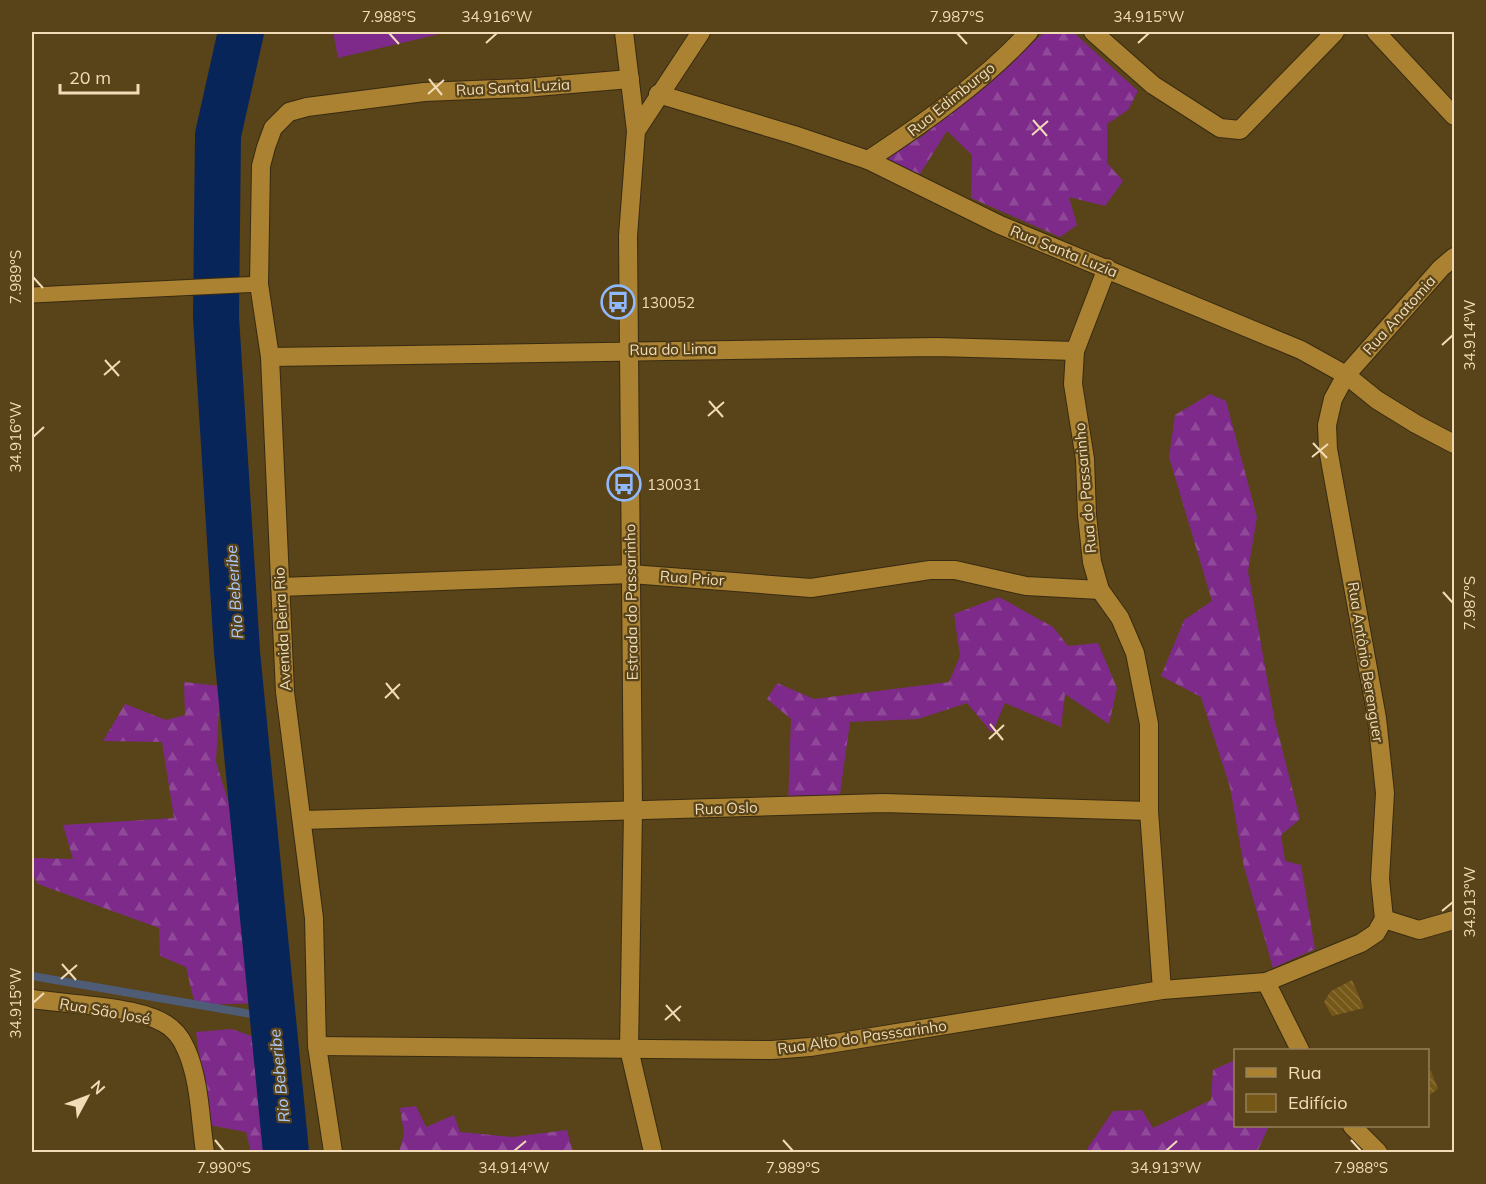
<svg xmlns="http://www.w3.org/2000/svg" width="1486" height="1184" font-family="Mulish,sans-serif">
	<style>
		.forest { fill: url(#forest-firs) }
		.green { fill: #7d2a8b }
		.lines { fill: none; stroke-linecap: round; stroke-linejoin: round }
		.stream { stroke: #4e5c76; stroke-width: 8 }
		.river { stroke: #08255a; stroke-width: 46 }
		.building { fill: url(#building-back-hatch) }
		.service-casing { stroke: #382b12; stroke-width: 17 }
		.minor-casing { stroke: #382b12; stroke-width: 20 }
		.tertiary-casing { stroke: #382b12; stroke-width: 20 }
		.service { stroke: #aa8231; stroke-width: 15 }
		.minor { stroke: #aa8231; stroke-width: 18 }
		.tertiary { stroke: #aa8231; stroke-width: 18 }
		.ticks { fill: none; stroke: #f1dcb7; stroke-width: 2 }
		.labels { text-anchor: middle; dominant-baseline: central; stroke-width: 4.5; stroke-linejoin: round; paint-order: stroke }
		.street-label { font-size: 15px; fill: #f1dcb7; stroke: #594319 }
		.poi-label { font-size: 15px; fill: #f1dcb7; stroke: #594319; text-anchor: start }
		.water-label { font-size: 16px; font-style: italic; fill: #adcbff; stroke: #594319 }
		.neatline { fill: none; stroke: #f1dcb7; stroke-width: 2 }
		.ticks-label { font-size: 15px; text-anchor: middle; fill: #f1dcb7 }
	</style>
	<defs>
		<pattern id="forest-firs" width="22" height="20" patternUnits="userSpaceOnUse" patternTransform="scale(1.5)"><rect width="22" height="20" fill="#7d2a8b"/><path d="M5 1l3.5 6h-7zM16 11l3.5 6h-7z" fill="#904899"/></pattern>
		<pattern id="building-back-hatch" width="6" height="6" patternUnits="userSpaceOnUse" patternTransform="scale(1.5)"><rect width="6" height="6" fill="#755718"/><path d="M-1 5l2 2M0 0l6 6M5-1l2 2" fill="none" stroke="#896f37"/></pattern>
	</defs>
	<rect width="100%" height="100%" fill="#594319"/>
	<!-- forest -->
	<g class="forest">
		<polygon points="1045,32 1073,32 1138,91 1128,110 1107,124 1107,163 1123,181 1105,206 1069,197 1077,225 1060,237 971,198 972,155 947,131 920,174 883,160 924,135"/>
		<polygon points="1210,394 1226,401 1257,517 1248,571 1274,717 1300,819 1281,835 1285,861 1301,865 1315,949 1273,968 1244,867 1230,787 1201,697 1161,676 1184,620 1212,601 1169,457 1175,415"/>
		<polygon points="999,597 1053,627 1068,646 1098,643 1117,688 1109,724 1065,694 1061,727 1005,703 992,733 967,703 918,719 850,722 840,794 788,806 791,719 767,699 777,683 814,699 949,682 960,656 954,614"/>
		<polygon points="184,682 220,686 216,762 243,849 263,1003 195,1005 186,967 160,956 159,928 38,884 32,874 32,858 73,859 63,825 174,818 162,742 103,741 125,704 166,720 185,715"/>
		<polygon points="232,1029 265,1041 271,1152 251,1152 246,1132 209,1125 196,1032"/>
		<polygon points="1235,1060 1236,1126 1269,1126 1257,1152 1088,1152 1087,1149 1113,1111 1142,1110 1153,1128 1211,1100 1213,1070"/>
		<polygon points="416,1106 426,1127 454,1115 460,1132 512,1137 567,1130 573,1152 399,1152 404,1134 400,1108"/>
	</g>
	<!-- green -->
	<polygon class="green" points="333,32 448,32 338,58"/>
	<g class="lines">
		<!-- stream -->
		<polyline class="stream" points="32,976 274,1018"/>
		<!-- river -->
		<polyline class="river" points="241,32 218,135 216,317 237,652 286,1152"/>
	</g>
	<!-- building -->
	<g class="building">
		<polygon points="1352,980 1364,1008 1332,1016 1324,1002 1331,991"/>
		<polygon points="1431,1071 1438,1089 1428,1096 1428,1073"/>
	</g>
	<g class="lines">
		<defs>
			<polyline id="service" points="32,295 259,284"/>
			<g id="minor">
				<polyline points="624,32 636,131"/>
				<polyline points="1093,32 1153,85 1220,128 1240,130 1335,32"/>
				<polyline points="1376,32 1454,116"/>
				<polyline points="658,94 794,135 868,160 1000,225 1301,350 1346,375 1377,400 1416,424 1454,444"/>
				<path d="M868,160C924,123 983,82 1029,32"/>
				<polyline points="1107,268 1075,351 1073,384 1085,459 1087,515 1092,562 1100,590 1120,618 1135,653 1149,724 1149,811 1162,990"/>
				<polyline points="270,357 936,347 1075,351"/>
				<polyline points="280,587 631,574 811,588 930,570 955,570 1026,586 1100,590"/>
				<polyline points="303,820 883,803 1149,811"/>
				<polyline points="1384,919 1419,930 1454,920"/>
				<polyline points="1266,982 1300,1050"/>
				<path d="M32,999C66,1004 133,1006 162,1022C174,1028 181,1037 186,1049C200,1080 200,1119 205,1152"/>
				<polyline points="317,1046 772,1050 810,1047 1162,990 1266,982 1361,943 1376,933 1384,919 1380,879 1385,793 1377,718 1328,449 1327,425 1333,399 1346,375 1441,268 1454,257"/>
				<polyline points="1352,1126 1378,1152"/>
				<polyline points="333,1152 317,1046 314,918 285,692 270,357 259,284 261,166 266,147 273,128 289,112 307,107 424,92 524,88 630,79"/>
			</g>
			<polyline id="tertiary" points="653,1152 629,1049 633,811 628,236 636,131 701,32"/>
		</defs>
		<!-- service casing -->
		<use href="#service" class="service-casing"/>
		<!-- minor casing -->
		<use href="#minor" class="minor-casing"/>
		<!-- tertiary casing -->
		<use href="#tertiary" class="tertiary-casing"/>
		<!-- service -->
		<use href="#service" class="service"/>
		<!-- minor -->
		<use href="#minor" class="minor"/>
		<!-- tertiary -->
		<use href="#tertiary" class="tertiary"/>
	</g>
	<!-- ticks -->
	<path class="ticks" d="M389,33L399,44M957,33L967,44M486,43L497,33M1138,43L1149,33M429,79L442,95M428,94L444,80M1033,120L1047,136M1032,135L1048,121M33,277L43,288M1442,345L1453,335M105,360L119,376M104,375L120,361M709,401L723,417M708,416L724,402M33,437L44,427M1313,443L1327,458M1312,457L1328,444M1443,592L1453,603M386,683L399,699M385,698L400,684M990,724L1003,740M989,739L1004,725M1442,911L1453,902M62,964L76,980M61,979L77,965M33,1003L44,993M666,1005L680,1021M665,1020L681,1006M215,1140L224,1151M783,1140L793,1151M1351,1140L1361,1151M514,1151L526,1141M1166,1151L1177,1141"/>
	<!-- icons -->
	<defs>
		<symbol id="bus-ring" viewBox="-11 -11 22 22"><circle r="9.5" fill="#594319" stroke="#90b8fd" stroke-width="1.5"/><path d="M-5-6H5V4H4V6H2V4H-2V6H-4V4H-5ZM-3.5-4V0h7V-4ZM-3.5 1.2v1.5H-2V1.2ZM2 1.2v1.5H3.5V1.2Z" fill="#90b8fd"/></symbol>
	</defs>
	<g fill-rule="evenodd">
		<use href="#bus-ring" x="599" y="283" width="38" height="38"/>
		<use href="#bus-ring" x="605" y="465" width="38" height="38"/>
	</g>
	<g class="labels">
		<!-- street labels -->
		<g class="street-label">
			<text transform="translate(513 87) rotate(-3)">Rua Santa Luzia</text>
			<text transform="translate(951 99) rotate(-39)">Rua Edimburgo</text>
			<text transform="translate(1064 251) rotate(22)">Rua Santa Luzia</text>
			<text transform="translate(1399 315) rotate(-48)">Rua Anatomia</text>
			<text transform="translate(673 349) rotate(-1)">Rua do Lima</text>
			<text transform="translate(1085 488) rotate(-95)">Rua do Passarinho</text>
			<text transform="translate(692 578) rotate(4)">Rua Prior</text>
			<text transform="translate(631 602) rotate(-91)">Estrada do Passarinho</text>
			<text transform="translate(282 629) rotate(-93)">Avenida Beira Rio</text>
			<text transform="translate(1366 662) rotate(81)">Rua Antônio Berenguer</text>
			<text transform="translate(726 808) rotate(-2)">Rua Oslo</text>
			<text transform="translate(105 1011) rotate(10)">Rua São José</text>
			<text transform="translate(862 1037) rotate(-8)">Rua Alto do Passsarinho</text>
		</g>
		<!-- poi labels -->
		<g class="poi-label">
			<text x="641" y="302">130052</text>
			<text x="647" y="484">130031</text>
		</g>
		<!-- water labels -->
		<g class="water-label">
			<text transform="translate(234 592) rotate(-94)">Rio Beberibe</text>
			<text transform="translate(279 1076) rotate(-96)">Rio Beberibe</text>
		</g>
	</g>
	<!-- border -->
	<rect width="1486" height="1184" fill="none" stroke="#594319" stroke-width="66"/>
	<!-- legend -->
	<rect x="1234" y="1049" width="195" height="78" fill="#594319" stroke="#968058" stroke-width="1.5"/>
	<rect x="1246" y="1068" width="30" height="9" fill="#aa8231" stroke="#968058" stroke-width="1.5"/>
	<text x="1288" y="1079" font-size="18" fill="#f1dcb7">Rua</text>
	<rect x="1246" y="1094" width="30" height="18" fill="#755718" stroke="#968058" stroke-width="1.5"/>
	<text x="1288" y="1109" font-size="18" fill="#f1dcb7">Edifício</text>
	<!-- north arrow -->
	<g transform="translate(87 1097) rotate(49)" stroke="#594319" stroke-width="4.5" paint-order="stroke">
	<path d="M0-4.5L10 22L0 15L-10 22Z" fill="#f1dcb7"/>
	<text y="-9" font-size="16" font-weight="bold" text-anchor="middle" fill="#f1dcb7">N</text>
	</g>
	<!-- scale -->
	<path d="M60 84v9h78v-9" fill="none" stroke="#f1dcb7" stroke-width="3"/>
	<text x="69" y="84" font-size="18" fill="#f1dcb7" stroke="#594319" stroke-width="4.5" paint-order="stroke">20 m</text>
	<rect x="33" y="33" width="1420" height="1118" class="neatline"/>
	<g class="ticks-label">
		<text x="389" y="22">7.988°S</text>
		<text x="497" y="22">34.916°W</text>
		<text x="957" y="22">7.987°S</text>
		<text x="1149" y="22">34.915°W</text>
		<text transform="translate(16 277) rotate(-90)" y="5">7.989°S</text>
		<text transform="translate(1470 335) rotate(-90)" y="5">34.914°W</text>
		<text transform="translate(16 437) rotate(-90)" y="5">34.916°W</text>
		<text transform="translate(1470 603) rotate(-90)" y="5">7.987°S</text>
		<text transform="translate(1470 902) rotate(-90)" y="5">34.913°W</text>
		<text transform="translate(16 1003) rotate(-90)" y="5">34.915°W</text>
		<text x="224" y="1173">7.990°S</text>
		<text x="514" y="1173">34.914°W</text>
		<text x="793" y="1173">7.989°S</text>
		<text x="1166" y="1173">34.913°W</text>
		<text x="1361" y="1173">7.988°S</text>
	</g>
</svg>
